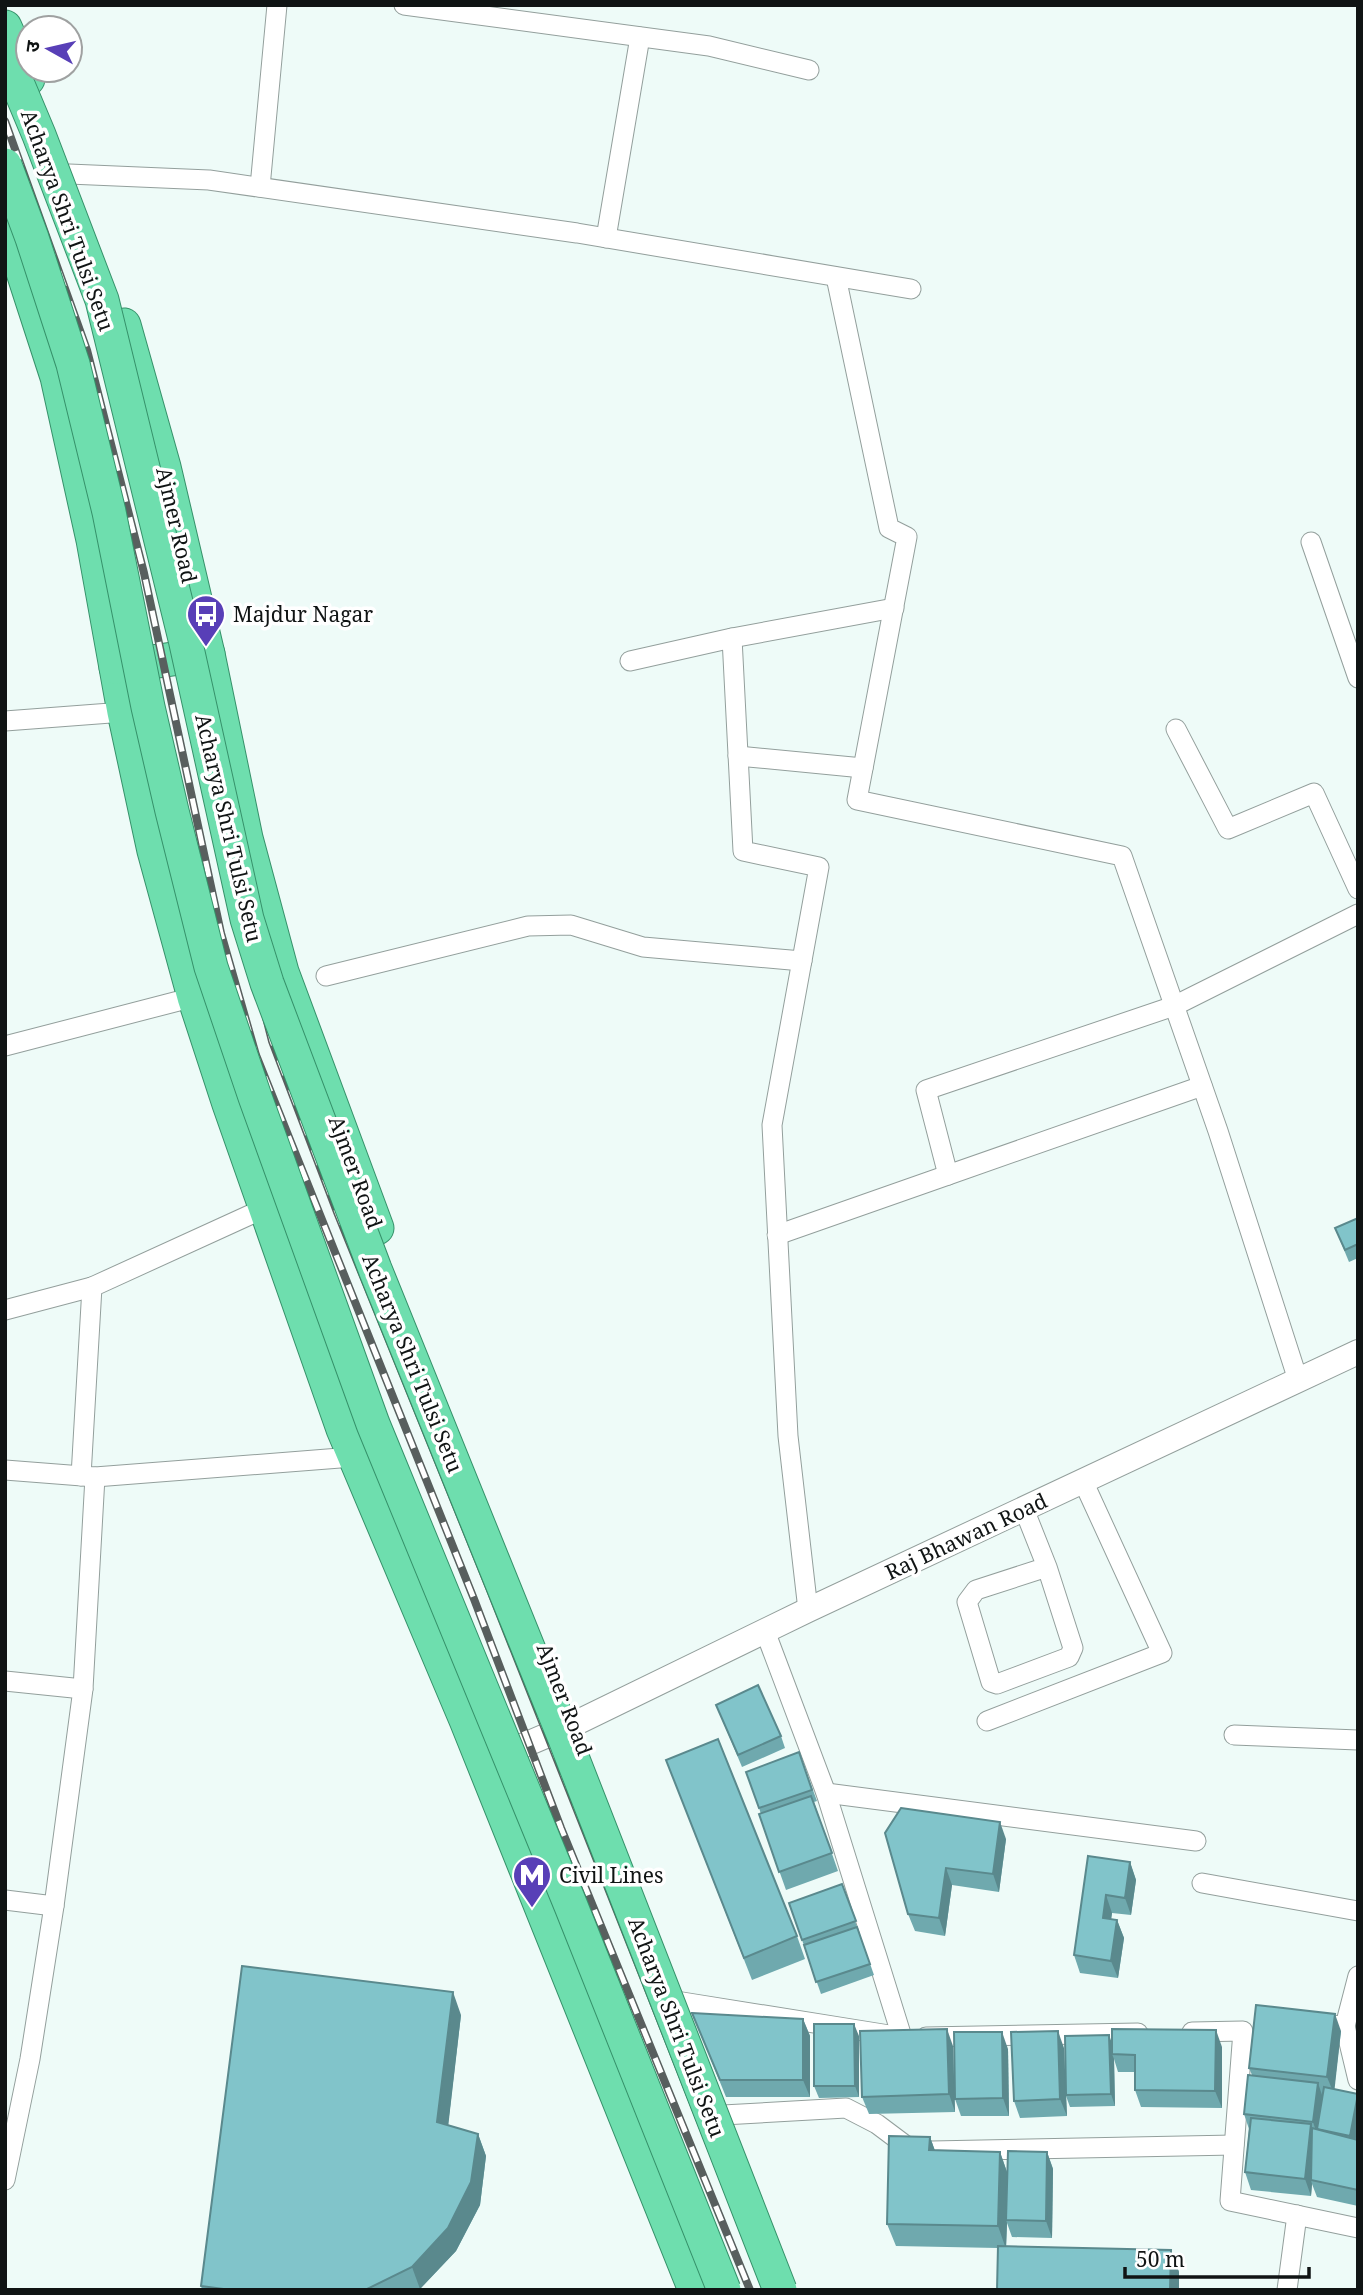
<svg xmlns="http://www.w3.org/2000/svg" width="1363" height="2295" font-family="'Noto Serif','Noto Sans Devanagari',serif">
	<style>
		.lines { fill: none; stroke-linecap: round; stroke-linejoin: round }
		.minor-casing { stroke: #939f9c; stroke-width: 21 }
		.tertiary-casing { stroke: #939f9c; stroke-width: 26 }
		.trunk-casing { stroke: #36916a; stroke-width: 35 }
		.minor { stroke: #fff; stroke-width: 19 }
		.tertiary { stroke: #fff; stroke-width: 24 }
		.trunk { stroke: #6edeae; stroke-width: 33 }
		.rail-casing { stroke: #585f5e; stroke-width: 8 }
		.rail { stroke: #fff; stroke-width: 5; stroke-dasharray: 16; stroke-linecap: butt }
		.trunk-bridge-casing { stroke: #36916a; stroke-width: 35; stroke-linecap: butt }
		.trunk-bridge { stroke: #6edeae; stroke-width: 33 }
		.wall { fill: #6fa9ae }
		.shaded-wall { fill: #5a898d }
		.building { fill: #81c4ca; stroke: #5a898d; stroke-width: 2 }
		.labels { text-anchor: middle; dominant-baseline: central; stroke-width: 7; stroke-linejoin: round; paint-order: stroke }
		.street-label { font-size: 21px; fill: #101414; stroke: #fff }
		.poi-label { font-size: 21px; fill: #101414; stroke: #fff; text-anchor: start }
	</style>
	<rect width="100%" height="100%" fill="#eefbf8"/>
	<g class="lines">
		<defs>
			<g id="minor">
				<polyline points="404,5 709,46 809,70"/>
				<polyline points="69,174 209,180 577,233 911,289"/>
				<polyline points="260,187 277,5"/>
				<polyline points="606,238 640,37"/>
				<polyline points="836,277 889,528 907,537 857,800 1122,856 1218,1131 1298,1380"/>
				<polyline points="1311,542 1358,678"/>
				<polyline points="732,638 894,608"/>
				<polyline points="630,661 732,638 743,851 819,867 772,1125 788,1436 808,1610"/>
				<polyline points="5,721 124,712"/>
				<polyline points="1176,729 1228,829 1314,793 1358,889"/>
				<polyline points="738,756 863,768"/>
				<polyline points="326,976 528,926 571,925 643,947 802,961"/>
				<polyline points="5,1046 194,997"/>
				<polyline points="1202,1086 948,1175 926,1090 1174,1006 1358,914"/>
				<polyline points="777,1235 948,1175"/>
				<polyline points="5,1310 92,1287"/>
				<polyline points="5,1470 95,1477 340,1458 355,1452"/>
				<polyline points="81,1476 92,1287 265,1208"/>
				<polyline points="1024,1509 1047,1567 1073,1648 1069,1657 997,1684 991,1682 967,1602 976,1590 1047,1567"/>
				<polyline points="765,1631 826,1793 902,2037"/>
				<polyline points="5,1681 83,1689"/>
				<polyline points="987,1721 1162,1653 1083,1481"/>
				<polyline points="1234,1735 1358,1740"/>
				<polyline points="826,1793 1196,1841"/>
				<polyline points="1202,1883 1358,1911"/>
				<polyline points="5,1900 54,1906"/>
				<polyline points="676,2001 889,2035"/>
				<polyline points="1313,2024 1345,2026 1358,1976"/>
				<polyline points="1345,2026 1358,2080"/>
				<polyline points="1192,2032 1243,2031 1230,2201 1358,2228"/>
				<polyline points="926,2037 1138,2033"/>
				<polyline points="723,2115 846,2108 877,2124 905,2145 917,2150 932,2151 1234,2145"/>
				<polyline points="5,2180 30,2059 54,1906 83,1689 95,1477"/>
				<polyline points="1287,2290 1297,2215"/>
			</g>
			<polyline id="tertiary" points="494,1758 576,1723 808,1610 1358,1352"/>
			<g id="trunk">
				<polyline points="5,27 28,79"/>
				<polyline points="5,217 57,377 93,540 124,712 154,851 194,997 229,1104 343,1429 466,1720 695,2290"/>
				<polyline points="124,325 164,467 208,654 246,838 282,972 377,1228"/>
				<polyline points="116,667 208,654"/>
			</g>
		</defs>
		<!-- minor casing -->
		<use href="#minor" class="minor-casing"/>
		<!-- tertiary casing -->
		<use href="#tertiary" class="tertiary-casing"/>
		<!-- trunk casing -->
		<use href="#trunk" class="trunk-casing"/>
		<!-- minor -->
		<use href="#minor" class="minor"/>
		<!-- tertiary -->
		<use href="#tertiary" class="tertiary"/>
		<!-- trunk -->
		<use href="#trunk" class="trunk"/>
		<defs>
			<g id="rail">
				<polyline points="5,75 28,126 89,298 105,349 159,564 200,759 272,1041 337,1212 490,1590 767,2290"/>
				<polyline points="5,121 87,350 144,573 221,933 256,1055 474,1599 561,1828 750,2290"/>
			</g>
		</defs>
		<!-- rail casing -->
		<use href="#rail" class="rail-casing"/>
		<!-- rail -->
		<use href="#rail" class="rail"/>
		<defs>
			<g id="trunk-bridge">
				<polyline points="5,54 39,135 102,300 185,639 247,919 267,983 375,1269 565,1739 780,2290"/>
				<polyline points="5,165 32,238 73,364 109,512 148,707 172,811 211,967 255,1097 373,1424 571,1906 724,2290"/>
			</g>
		</defs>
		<!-- trunk-bridge casing -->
		<use href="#trunk-bridge" class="trunk-bridge-casing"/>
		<!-- trunk-bridge -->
		<use href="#trunk-bridge" class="trunk-bridge"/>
	</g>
	<!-- wall -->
	<g class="wall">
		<polygon points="1358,1218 1358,1258 1349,1262 1335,1228"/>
		<polygon points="716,1705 781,1736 785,1748 742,1767"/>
		<polygon points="799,1752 817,1801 814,1802 838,1871 786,1890 759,1814 761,1814 759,1808"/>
		<polygon points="666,1760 797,1936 805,1959 752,1980"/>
		<polygon points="885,1833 1006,1839 999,1892 952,1885 945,1936 915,1931 908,1914"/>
		<polygon points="1088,1856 1130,1862 1136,1880 1131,1915 1112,1913 1111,1919 1117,1920 1124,1938 1118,1978 1080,1973 1074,1955"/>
		<polygon points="842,1884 874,1975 821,1994 789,1903"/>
		<polygon points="692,2013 803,2019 810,2036 810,2097 726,2097"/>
		<polygon points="461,2015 448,2125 478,2134 486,2156 480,2205 456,2251 420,2289 202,2290 201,2286"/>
		<polygon points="1341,2031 1334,2089 1358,2094 1358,2206 1317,2197 1312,2184 1311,2196 1251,2190 1245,2172 1249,2129 1244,2114 1252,2075 1249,2068"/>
		<polygon points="859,2036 859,2097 819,2098 814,2086"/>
		<polygon points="1112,2043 1222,2047 1222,2108 1141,2107 1135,2090 1135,2072 1118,2072 1114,2059 1115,2106 1070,2107 1066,2096 1067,2116 1020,2118 1014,2101 1064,2048 1065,2082"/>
		<polygon points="953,2046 955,2112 869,2114 862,2097"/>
		<polygon points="1008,2049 1009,2116 961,2116 955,2099"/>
		<polygon points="930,2137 935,2151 1000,2152 1007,2172 1047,2152 1053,2169 1052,2238 1012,2237 1007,2223 1006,2247 1171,2250 1179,2272 1179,2290 997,2290 998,2248 896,2246 887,2224"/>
	</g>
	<!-- shaded-wall -->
	<g class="shaded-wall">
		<polygon points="1000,1822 1006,1839 999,1892 993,1874"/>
		<polygon points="1130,1862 1136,1880 1131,1915 1125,1898"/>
		<polygon points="946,1868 952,1885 945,1936 939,1918"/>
		<polygon points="1106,1895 1112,1913 1109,1935 1103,1918"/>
		<polygon points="1117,1920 1124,1938 1118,1978 1111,1961"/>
		<polygon points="453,1992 461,2015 446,2145 437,2122"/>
		<polygon points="1335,2014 1341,2031 1334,2094 1327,2077"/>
		<polygon points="803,2019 810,2036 810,2097 803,2080"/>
		<polygon points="854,2024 859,2036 859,2097 855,2086"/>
		<polygon points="947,2029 953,2046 955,2112 949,2094"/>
		<polygon points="1216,2030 1222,2047 1222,2108 1215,2091"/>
		<polygon points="1058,2031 1064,2048 1067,2116 1060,2099"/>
		<polygon points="1002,2032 1008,2049 1009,2116 1003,2098"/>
		<polygon points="1109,2035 1113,2046 1112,2054 1114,2059 1115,2106 1111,2094"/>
		<polygon points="1318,2083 1324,2101 1319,2140 1313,2122"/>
		<polygon points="1358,2094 1358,2127 1354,2147 1350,2136"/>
		<polygon points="1311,2124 1317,2142 1311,2180 1312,2184 1311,2196 1305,2179"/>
		<polygon points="478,2134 486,2156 480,2205 456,2251 420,2289 412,2267"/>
		<polygon points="930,2137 938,2159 929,2150"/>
		<polygon points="1000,2152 1008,2175 1006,2220 1007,2223 1006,2249 998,2226"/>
		<polygon points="1047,2152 1053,2169 1052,2238 1046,2221"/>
		<polygon points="1171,2250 1179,2272 1179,2290 1170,2290"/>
	</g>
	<!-- building -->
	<g class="building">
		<polygon points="1358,1218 1358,1244 1345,1250 1335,1228"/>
		<polygon points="758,1685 781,1736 738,1755 716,1705"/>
		<polygon points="718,1739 797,1936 744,1958 666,1760"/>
		<polygon points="799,1752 812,1790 759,1808 746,1772"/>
		<polygon points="811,1796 832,1853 779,1872 759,1814"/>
		<polygon points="901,1808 1000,1822 993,1874 946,1868 939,1918 908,1914 885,1833"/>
		<polygon points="1088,1856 1130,1862 1125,1898 1106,1895 1103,1918 1117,1920 1111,1961 1074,1955"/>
		<polygon points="842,1884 856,1921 802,1940 789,1903"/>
		<polygon points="857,1927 870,1964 816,1982 804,1945"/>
		<polygon points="242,1966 453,1992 437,2122 478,2134 471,2182 448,2228 412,2267 365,2290 231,2290 201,2286"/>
		<polygon points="1256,2005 1335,2014 1327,2077 1249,2068"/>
		<polygon points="692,2013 803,2019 803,2080 720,2080"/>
		<polygon points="814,2024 854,2024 855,2086 814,2086"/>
		<polygon points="947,2029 949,2094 862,2097 860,2031"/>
		<polygon points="1112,2029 1216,2030 1215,2091 1135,2090 1135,2055 1112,2054"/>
		<polygon points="1058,2031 1060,2099 1014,2101 1011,2032"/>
		<polygon points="954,2032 1002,2032 1003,2098 955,2099"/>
		<polygon points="1109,2035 1111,2094 1066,2095 1065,2036"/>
		<polygon points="1248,2075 1318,2083 1313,2122 1244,2114"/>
		<polygon points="1324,2087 1358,2094 1350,2136 1317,2129"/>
		<polygon points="1251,2118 1311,2124 1305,2179 1245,2172"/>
		<polygon points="1312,2128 1358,2140 1358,2190 1311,2180"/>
		<polygon points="889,2136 930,2137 929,2150 1000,2152 998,2226 887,2224"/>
		<polygon points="1008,2151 1047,2152 1046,2221 1006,2220"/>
		<polygon points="998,2246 1171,2250 1170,2290 997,2290"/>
	</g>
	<!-- icons -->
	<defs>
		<symbol id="bus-pin" viewBox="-11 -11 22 30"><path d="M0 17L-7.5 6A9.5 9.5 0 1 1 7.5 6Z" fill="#583fb7" stroke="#fff"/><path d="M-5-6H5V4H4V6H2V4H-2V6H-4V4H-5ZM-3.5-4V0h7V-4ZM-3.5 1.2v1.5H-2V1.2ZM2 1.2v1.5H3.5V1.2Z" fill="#fff"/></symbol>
		<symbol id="metro-pin" viewBox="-11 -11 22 30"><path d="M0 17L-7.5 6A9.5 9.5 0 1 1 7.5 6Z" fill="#583fb7" stroke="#fff"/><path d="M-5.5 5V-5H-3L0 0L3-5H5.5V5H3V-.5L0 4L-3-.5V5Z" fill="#fff"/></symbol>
	</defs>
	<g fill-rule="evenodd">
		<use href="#bus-pin" x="184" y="592" width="44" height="60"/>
		<use href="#metro-pin" x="510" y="1853" width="44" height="60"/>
	</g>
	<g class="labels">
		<!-- street labels -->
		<g class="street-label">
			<text transform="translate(68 220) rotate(70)">Acharya Shri Tulsi Setu</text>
			<text transform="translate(177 525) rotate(77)">Ajmer Road</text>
			<text transform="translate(229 828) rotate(77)">Acharya Shri Tulsi Setu</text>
			<text transform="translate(356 1172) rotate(70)">Ajmer Road</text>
			<text transform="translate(413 1363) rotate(68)">Acharya Shri Tulsi Setu</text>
			<text transform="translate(966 1536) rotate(-25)">Raj Bhawan Road</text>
			<text transform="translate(565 1699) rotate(69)">Ajmer Road</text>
			<text transform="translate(677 2027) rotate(69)">Acharya Shri Tulsi Setu</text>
		</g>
		<!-- poi labels -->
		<g class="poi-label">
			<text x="233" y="614">Majdur Nagar</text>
			<text x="559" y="1875">Civil Lines</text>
		</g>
	</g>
	<!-- border -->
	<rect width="1363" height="2295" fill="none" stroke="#101414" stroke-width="14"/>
	<!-- north arrow -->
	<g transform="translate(49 49) rotate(278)"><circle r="33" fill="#ffffff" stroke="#9fa1a1" stroke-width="2"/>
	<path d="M0-5L12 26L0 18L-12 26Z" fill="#583fb7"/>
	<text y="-10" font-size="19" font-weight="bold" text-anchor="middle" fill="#101414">उ</text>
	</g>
	<!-- scale -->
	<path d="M1125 2267v10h184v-10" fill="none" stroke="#101414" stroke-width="3.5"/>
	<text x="1136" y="2267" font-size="21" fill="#101414" stroke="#ffffff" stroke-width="5" paint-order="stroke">50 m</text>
</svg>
